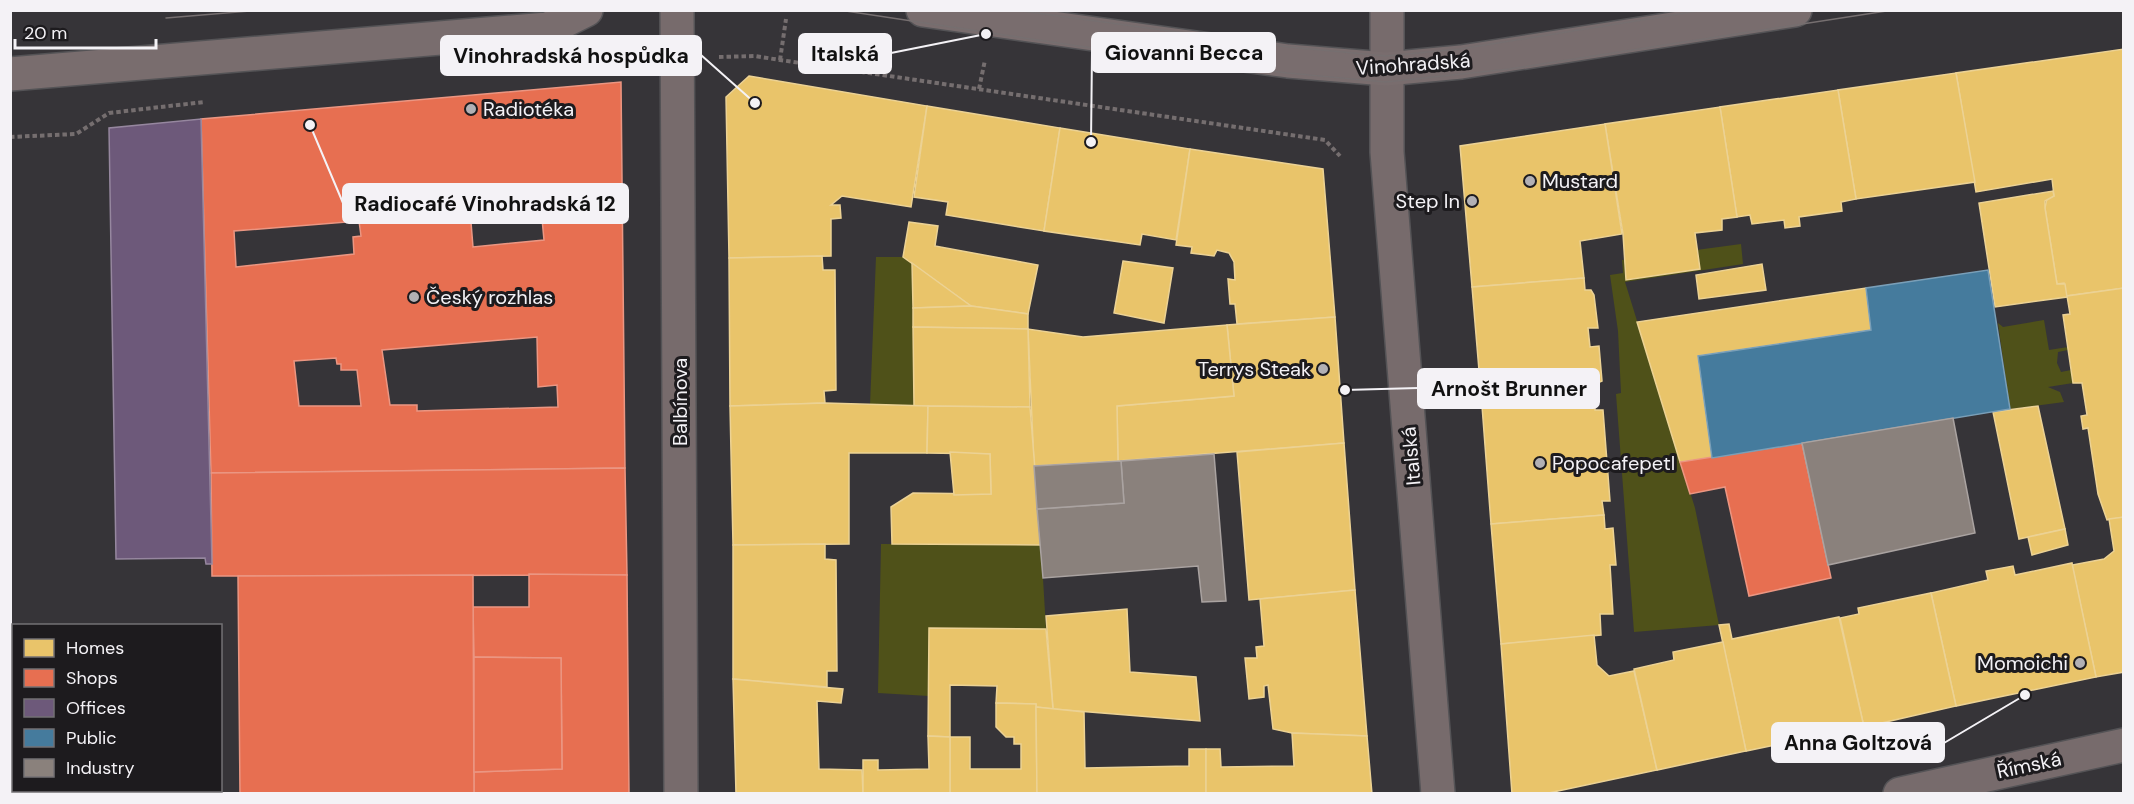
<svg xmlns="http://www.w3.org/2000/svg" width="2134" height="804" font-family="'DM Sans',sans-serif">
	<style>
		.green { fill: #4f5119 }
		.homes { fill: #e9c46a; stroke: #ecd294; stroke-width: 1.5 }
		.shops { fill: #e76f51; stroke: #eb9682; stroke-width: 1.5; fill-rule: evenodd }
		.offices { fill: #6d597a; stroke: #96879f; stroke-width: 1.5 }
		.public { fill: #457b9d; stroke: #7a9fb8; stroke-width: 1.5 }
		.industry { fill: #8a817c; stroke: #aaa3a1; stroke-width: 1.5 }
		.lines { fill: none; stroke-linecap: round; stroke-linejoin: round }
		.minor-casing { stroke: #545356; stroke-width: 36 }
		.tertiary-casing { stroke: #545356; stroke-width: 36 }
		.secondary-casing { stroke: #545356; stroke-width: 36 }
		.path { stroke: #756e6f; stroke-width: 4; stroke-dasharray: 4.5 3; stroke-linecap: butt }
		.minor { stroke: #776b6c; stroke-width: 33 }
		.tertiary { stroke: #776b6c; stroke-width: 33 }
		.secondary { stroke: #796d6e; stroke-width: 33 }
		.tram { stroke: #766f70; stroke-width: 1.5 }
		.poi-dot { fill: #b2b0b4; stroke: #1d1b1e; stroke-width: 2 }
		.labels { text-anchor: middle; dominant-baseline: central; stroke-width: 6; stroke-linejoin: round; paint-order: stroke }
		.street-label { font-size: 20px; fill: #f4f2f6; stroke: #1d1b1e }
		.poi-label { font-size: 20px; fill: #f4f2f6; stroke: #1d1b1e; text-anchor: start }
		.leader { fill: none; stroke: #f4f2f6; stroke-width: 2 }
		.callout-dot { fill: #f4f2f6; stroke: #1d1b1e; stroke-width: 2 }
		.callout { fill: #f4f2f6; stroke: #f4f2f6; stroke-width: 2 }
		.callout-label { font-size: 21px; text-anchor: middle; font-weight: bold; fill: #111 }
	</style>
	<rect width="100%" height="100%" fill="#363438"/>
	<!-- green -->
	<g class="green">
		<polygon points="1741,244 1743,264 1625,282 1695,508 1719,625 1634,632 1616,394 1621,393 1618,331 1610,275 1623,273 1622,260"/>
		<polygon points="876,257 903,257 912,263 914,406 870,405"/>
		<polygon points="2044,320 2049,350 2068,347 2068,350 2058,352 2057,363 2061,372 2071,370 2073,383 2048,387 2060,392 2064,402 2010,409 1998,323 2003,327"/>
		<polygon points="881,544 1041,545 1046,629 929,628 929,696 878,693"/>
	</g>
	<!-- homes -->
	<g class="homes">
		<polygon points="2124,49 2124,288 2066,296 2064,283 2057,284 2045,208 2047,198 2054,196 2052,179 1976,192 1956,73"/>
		<polygon points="1956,73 1975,182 1856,199 1838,90"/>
		<polygon points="749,76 927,106 911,207 842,196 831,205 840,205 841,218 831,219 831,256 729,258 726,97"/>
		<polygon points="1838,90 1856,199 1841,202 1842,211 1799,217 1800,226 1785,228 1784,220 1752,224 1750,215 1737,217 1720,107"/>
		<polygon points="927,106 1060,128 1044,231 946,215 948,202 914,197"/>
		<polygon points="1720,107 1737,217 1722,219 1722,230 1695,233 1700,269 1626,280 1623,234 1605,124"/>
		<polygon points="1605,124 1622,234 1580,241 1584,278 1472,287 1460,146"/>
		<polygon points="1060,128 1190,149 1176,240 1142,234 1140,245 1044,231"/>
		<polygon points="1190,149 1323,169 1335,317 1237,324 1235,304 1230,304 1228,279 1235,280 1234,262 1229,253 1217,250 1214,256 1191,253 1192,247 1176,245"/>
		<polygon points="2053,191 2054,196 2045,201 2045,208 2057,284 2065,284 2067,297 1995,307 1979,203"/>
		<polygon points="909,222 938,226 935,246 1038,265 1028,314 971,306 903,257"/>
		<polygon points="822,256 823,270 835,270 836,390 824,391 825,403 730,406 729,258"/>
		<polygon points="1123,261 1173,268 1164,323 1114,313"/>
		<polygon points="912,263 971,306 913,308"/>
		<polygon points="1762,264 1766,290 1699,299 1696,275"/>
		<polygon points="1584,278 1585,290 1591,290 1594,295 1598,328 1588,328 1590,347 1599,346 1602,381 1593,385 1594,397 1482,406 1472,287"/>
		<polygon points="1866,288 1871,330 1698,356 1712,458 1680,462 1637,322"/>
		<polygon points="2124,288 2124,517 2107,520 2098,494 2088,428 2083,429 2081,416 2087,415 2082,383 2073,383 2063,315 2070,314 2067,296"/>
		<polygon points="971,306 1028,314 1028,329 913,327 913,308"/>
		<polygon points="1335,317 1344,443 1118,461 1117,406 1234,396 1227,325"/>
		<polygon points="1227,325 1234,396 1117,406 1118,461 1034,466 1028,329 1083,337"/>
		<polygon points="913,327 1028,329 1030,407 914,406"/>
		<polygon points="1594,397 1595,410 1603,410 1610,501 1602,501 1604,515 1491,524 1482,406"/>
		<polygon points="825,403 928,406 927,453 849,453 849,544 733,545 730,406"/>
		<polygon points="928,406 1030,407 1041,545 892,544 891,507 913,493 991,494 990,454 927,453"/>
		<polygon points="2038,406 2065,529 2019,539 1993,412"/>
		<polygon points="1344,443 1355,590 1249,600 1237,452"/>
		<polygon points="950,452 990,454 991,494 954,495"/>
		<polygon points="1604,515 1605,529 1613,528 1616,565 1610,565 1613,614 1600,614 1601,635 1501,644 1491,524"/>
		<polygon points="2124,517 2124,672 2096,677 2072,565 2104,559 2114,551 2109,519"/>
		<polygon points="2065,529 2068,545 2032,555 2028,537"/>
		<polygon points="825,544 825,559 836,560 837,671 827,671 827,687 733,679 733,545"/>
		<polygon points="2072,563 2096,677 1956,706 1931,593 1988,580 1986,571 2013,566 2015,575"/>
		<polygon points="1355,590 1367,736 1292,733 1273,729 1268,685 1264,686 1264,697 1249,699 1245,658 1257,658 1256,647 1264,646 1260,599"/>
		<polygon points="1931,593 1956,706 1864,727 1840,618 1859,614 1858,608"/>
		<polygon points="1127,609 1130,672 1196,677 1200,721 1053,709 1046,616"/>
		<polygon points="1839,617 1864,727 1746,751 1719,625 1729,624 1732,639"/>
		<polygon points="929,628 1046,629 1053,709 1036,707 1036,704 996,703 997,686 950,685 950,737 928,736"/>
		<polygon points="1594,635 1597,665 1609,676 1634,671 1657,770 1544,794 1512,794 1501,644"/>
		<polygon points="1723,642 1746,751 1657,770 1634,669 1674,660 1673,652"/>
		<polygon points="733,679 843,689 841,703 817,701 819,769 862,770 863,794 736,794"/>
		<polygon points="996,703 1036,704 1037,794 950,794 950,737 970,737 970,769 1021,769 1021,744 1014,744 1014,737 1006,737 996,727"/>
		<polygon points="1036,707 1084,712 1085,768 1189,766 1189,749 1206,749 1206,794 1037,794"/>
		<polygon points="1292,733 1367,736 1372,794 1206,794 1206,749 1220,749 1221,767 1294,766"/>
		<polygon points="928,736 950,737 950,794 863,794 863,760 878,760 878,770 929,769"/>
	</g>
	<!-- shops -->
	<g class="shops">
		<path d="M621,82L625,468L211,473L201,119ZM499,208V212L541,208L544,240L473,247L470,210ZM359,221L361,236L353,237L354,254L236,267L234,231ZM537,337L538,387L557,385L558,407L417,411V405H390L382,350ZM336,358L337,364H341V370H357L361,406H299L294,361Z"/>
		<polygon points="1802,443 1831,578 1749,596 1725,487 1690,494 1680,462"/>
		<polygon points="625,468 627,575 212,576 211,473"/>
		<polygon points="529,574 627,575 629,794 474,794 474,772 562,769 561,658 474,657 473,607 529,607"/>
		<polygon points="473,575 474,794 240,794 238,576"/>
		<polygon points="474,657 561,658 562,769 474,772"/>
	</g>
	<!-- offices -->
	<polygon class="offices" points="201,119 212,564 206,564 205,558 116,559 109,128"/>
	<!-- public -->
	<polygon class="public" points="1988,270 2010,409 1712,458 1698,356 1871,330 1866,288"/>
	<!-- industry -->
	<g class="industry">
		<polygon points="1953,418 1975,533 1828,565 1802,443"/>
		<polygon points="1214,454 1226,601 1202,602 1198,566 1043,578 1037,509 1124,503 1121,461"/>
		<polygon points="1121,461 1124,503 1037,509 1034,466"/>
	</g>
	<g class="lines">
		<defs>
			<g id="minor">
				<polyline points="677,10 681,794"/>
				<polyline points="1900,794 2124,745"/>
			</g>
			<polyline id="tertiary" points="1387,10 1387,152 1438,794"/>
			<g id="secondary">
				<polyline points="923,10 1288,61 1386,69 1461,62 1795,10"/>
				<polyline points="10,74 548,29 586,10"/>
			</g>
		</defs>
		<!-- minor casing -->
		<use href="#minor" class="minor-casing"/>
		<!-- tertiary casing -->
		<use href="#tertiary" class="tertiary-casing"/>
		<!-- secondary casing -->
		<use href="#secondary" class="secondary-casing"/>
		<!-- path -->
		<g class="path">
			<polyline points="719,57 755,56 780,60 1325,140 1340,156"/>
			<polyline points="584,60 636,56"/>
			<polyline points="780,60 786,19"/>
			<polyline points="979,89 985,60"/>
			<polyline points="10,137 76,134 109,113 204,102"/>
		</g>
		<!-- minor -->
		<use href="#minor" class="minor"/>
		<!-- tertiary -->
		<use href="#tertiary" class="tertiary"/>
		<!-- secondary -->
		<use href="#secondary" class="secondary"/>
		<!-- tram -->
		<g class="tram">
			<polyline points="839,10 1078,46 1287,73 1386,82 1509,69 1893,10"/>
			<polyline points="1015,10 1289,47 1386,56 1460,49 1704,10"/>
			<polyline points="166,18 263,10"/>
		</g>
	</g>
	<!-- markers -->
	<g class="poi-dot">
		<circle cx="471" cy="109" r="6"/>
		<circle cx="1530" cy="181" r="6"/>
		<circle cx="1472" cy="201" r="6"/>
		<circle cx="414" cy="297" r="6"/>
		<circle cx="1323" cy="369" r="6"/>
		<circle cx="1540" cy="463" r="6"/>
		<circle cx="2080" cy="663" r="6"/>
	</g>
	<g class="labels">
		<!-- street labels -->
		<g class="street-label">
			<text transform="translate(1413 64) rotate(-4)">Vinohradská</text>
			<text transform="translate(680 402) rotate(-90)">Balbínova</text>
			<text transform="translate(1411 456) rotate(-95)">Italská</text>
			<text transform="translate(2029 765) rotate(-12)">Římská</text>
		</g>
		<!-- poi labels -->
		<g class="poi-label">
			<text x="483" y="109">Radiotéka</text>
			<text x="1542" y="181">Mustard</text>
			<text x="1460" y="201" text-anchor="end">Step In</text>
			<text x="426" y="297">Český rozhlas</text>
			<text x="1311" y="369" text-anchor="end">Terrys Steak</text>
			<text x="1552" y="463">Popocafepetl</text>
			<text x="2068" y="663" text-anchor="end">Momoichi</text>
		</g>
	</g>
	<!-- callouts -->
	<path class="leader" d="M1091 142L1092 52M986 34L891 53M755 103L701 55M310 125L343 203M1345 390L1418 388M2025 695L1944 743"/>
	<g class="callout-dot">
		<circle cx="1091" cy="142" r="6"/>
		<circle cx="986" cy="34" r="6"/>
		<circle cx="755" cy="103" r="6"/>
		<circle cx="310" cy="125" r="6"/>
		<circle cx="1345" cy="390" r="6"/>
		<circle cx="2025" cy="695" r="6"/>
	</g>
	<g class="callout">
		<rect x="1092" y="33" width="183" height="39" rx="6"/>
		<rect x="799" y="34" width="92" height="39" rx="6"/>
		<rect x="441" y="36" width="260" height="39" rx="6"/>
		<rect x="343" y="184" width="285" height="39" rx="6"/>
		<rect x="1418" y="369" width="181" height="39" rx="6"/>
		<rect x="1772" y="723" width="172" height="39" rx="6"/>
	</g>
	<g class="callout-label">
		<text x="1184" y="60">Giovanni Becca</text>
		<text x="845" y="61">Italská</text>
		<text x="571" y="63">Vinohradská hospůdka</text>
		<text x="485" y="211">Radiocafé Vinohradská 12</text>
		<text x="1509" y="396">Arnošt Brunner</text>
		<text x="1858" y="750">Anna Goltzová</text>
	</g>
	<!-- border -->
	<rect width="2134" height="804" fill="none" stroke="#f4f2f6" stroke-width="24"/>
	<!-- legend -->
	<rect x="12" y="624" width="210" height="168" fill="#1d1b1e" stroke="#737174" stroke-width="1.5"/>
	<rect x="24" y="639" width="30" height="18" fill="#e9c46a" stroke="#737174" stroke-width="1.5"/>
	<text x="66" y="654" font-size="18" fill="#f4f2f6">Homes</text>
	<rect x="24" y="669" width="30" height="18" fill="#e76f51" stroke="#737174" stroke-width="1.5"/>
	<text x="66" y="684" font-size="18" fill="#f4f2f6">Shops</text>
	<rect x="24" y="699" width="30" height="18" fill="#6d597a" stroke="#737174" stroke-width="1.5"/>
	<text x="66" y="714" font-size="18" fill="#f4f2f6">Offices</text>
	<rect x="24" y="729" width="30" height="18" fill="#457b9d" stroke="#737174" stroke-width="1.5"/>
	<text x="66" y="744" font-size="18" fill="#f4f2f6">Public</text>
	<rect x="24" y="759" width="30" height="18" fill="#8a817c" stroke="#737174" stroke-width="1.5"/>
	<text x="66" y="774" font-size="18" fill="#f4f2f6">Industry</text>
	<!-- scale -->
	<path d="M15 39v9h141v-9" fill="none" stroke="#f4f2f6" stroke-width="3"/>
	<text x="24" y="39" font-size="18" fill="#f4f2f6" stroke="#1d1b1e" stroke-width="4.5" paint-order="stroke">20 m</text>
</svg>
